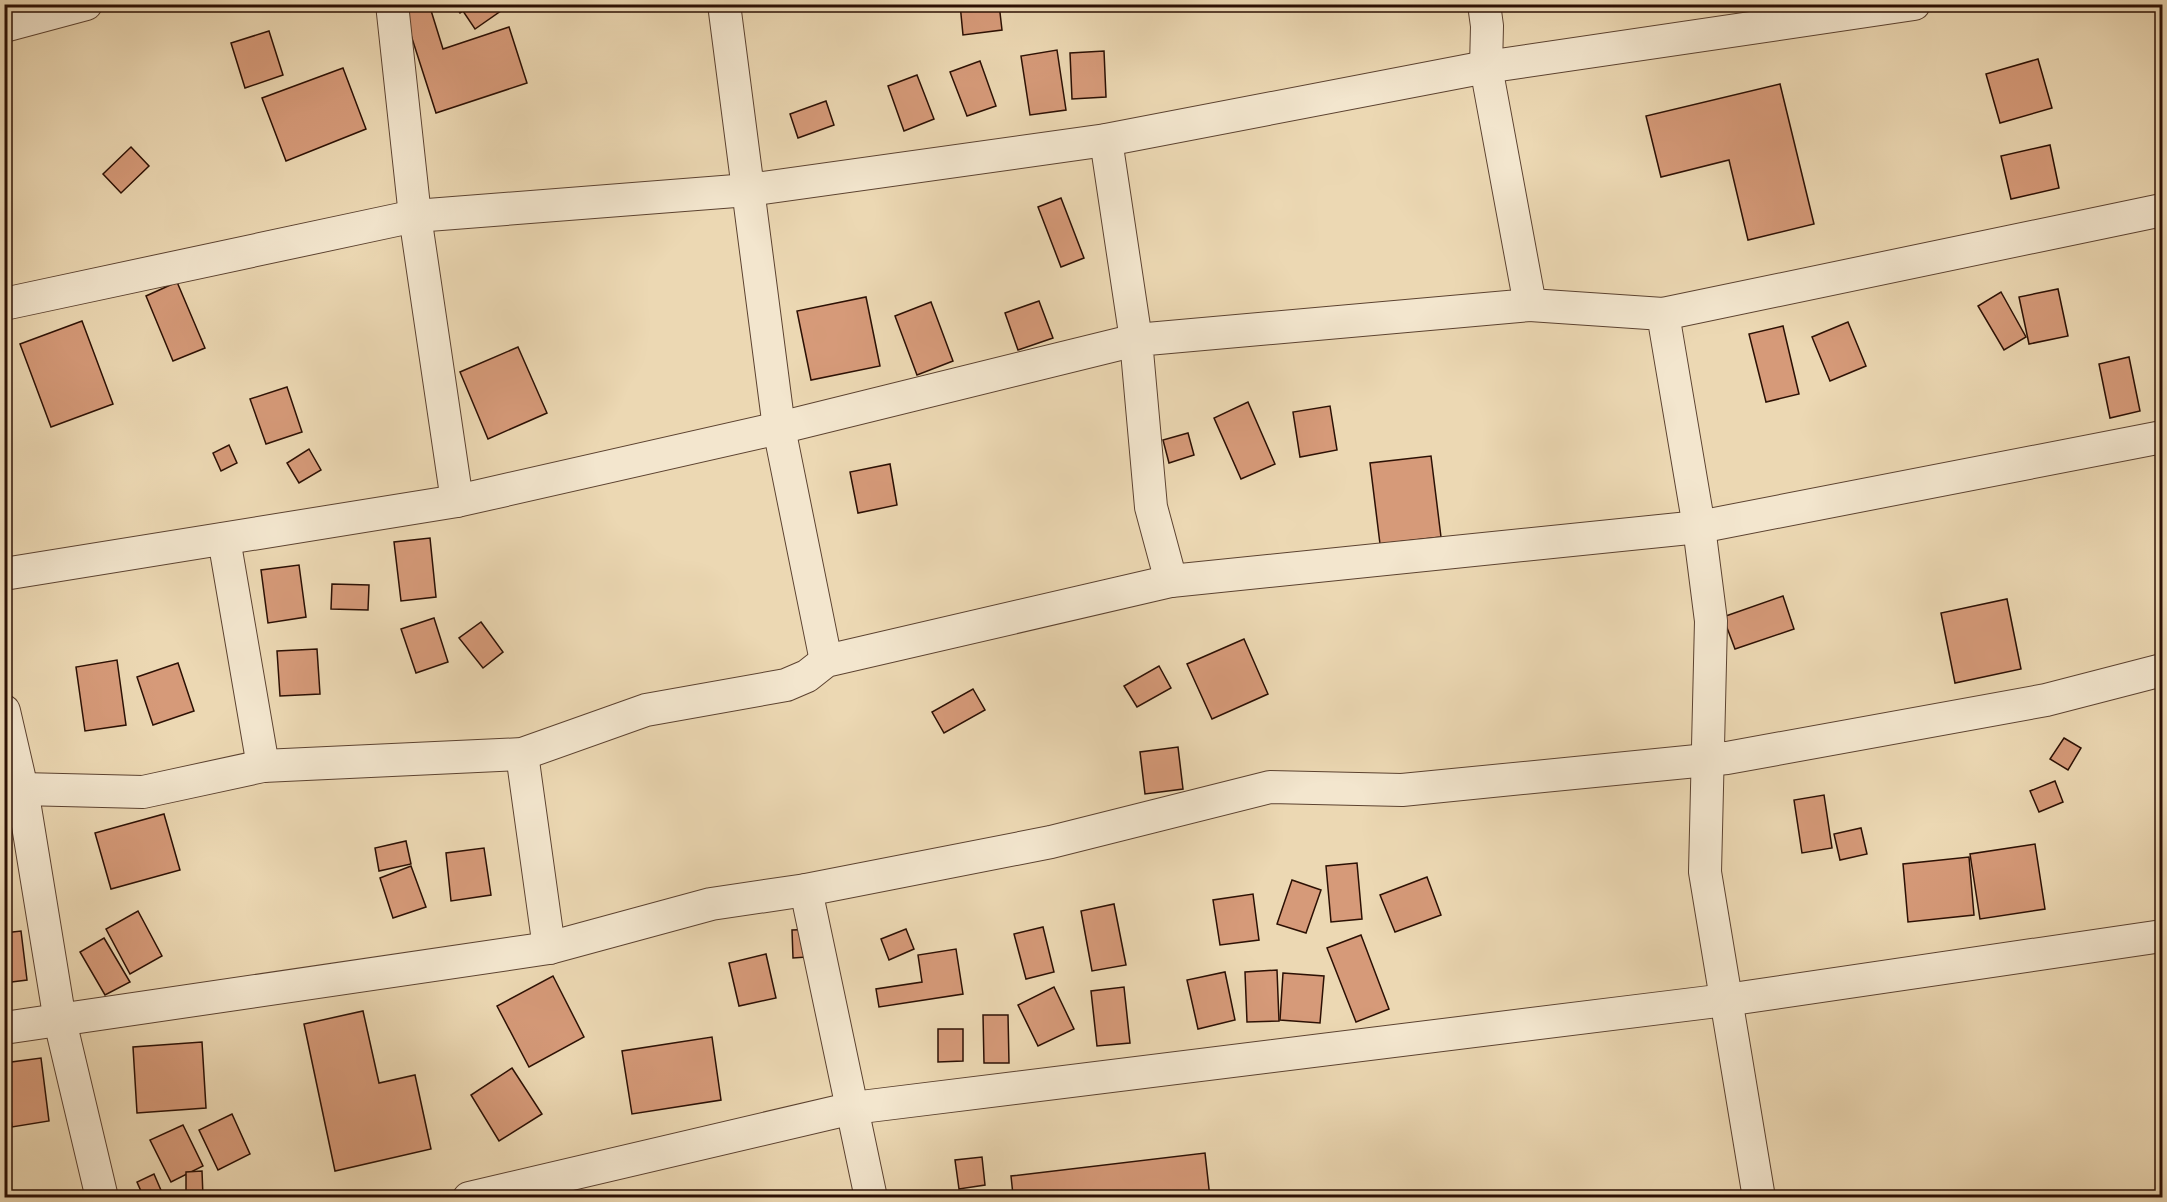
<svg xmlns="http://www.w3.org/2000/svg" width="2167" height="1202" font-family="'IM FELL English',serif">
	<style>
		.building { fill: #d69a79; stroke: #2c1004; stroke-width: 1.5 }
		.lines { fill: none; stroke-linecap: round; stroke-linejoin: round }
		.street-casing { stroke: #5c4230; stroke-width: 34 }
		.street { stroke: #f3e6ce; stroke-width: 32 }
	</style>
	<rect width="100%" height="100%" fill="#ecd8b3"/>
	<filter id="stains"><feTurbulence type="fractalNoise" baseFrequency=".00333" numOctaves="4"/><feColorMatrix values="0 0 0 0 .2 0 0 0 0 .09 0 0 0 0 .02 0 0 0 .5 -.17"/></filter>
	<radialGradient id="worn" r=".72"><stop offset=".6" stop-color="#630" stop-opacity="0"/><stop offset="1" stop-color="#630" stop-opacity=".3"/></radialGradient>
	<!-- building -->
	<g class="building">
		<polygon points="401,4 429,4 443,49 509,27 527,83 436,113"/>
		<polygon points="454,4 511,4 475,29 463,11 460,13"/>
		<polygon points="960,4 999,4 1002,30 963,35"/>
		<polygon points="269,31 283,75 245,88 231,43"/>
		<polygon points="1057,50 1066,110 1030,115 1021,56"/>
		<polygon points="1104,51 1106,97 1072,99 1070,53"/>
		<polygon points="2038,59 2052,108 2000,123 1986,74"/>
		<polygon points="980,61 996,106 967,116 950,72"/>
		<polygon points="343,68 366,129 286,161 262,98"/>
		<polygon points="917,75 934,119 904,131 888,86"/>
		<polygon points="1780,84 1814,224 1748,240 1729,160 1661,177 1646,116"/>
		<polygon points="826,101 834,125 798,138 790,114"/>
		<polygon points="2050,145 2059,188 2011,199 2001,156"/>
		<polygon points="131,147 149,166 121,193 103,174"/>
		<polygon points="1061,198 1084,258 1061,267 1038,207"/>
		<polygon points="177,282 205,348 173,361 146,296"/>
		<polygon points="2058,289 2068,336 2029,344 2019,297"/>
		<polygon points="2001,292 2026,337 2004,350 1978,306"/>
		<polygon points="866,297 880,366 811,380 797,311"/>
		<polygon points="1039,301 1053,338 1018,350 1005,313"/>
		<polygon points="931,302 953,361 917,375 895,316"/>
		<polygon points="82,321 113,404 51,427 20,344"/>
		<polygon points="1848,322 1866,366 1830,381 1812,337"/>
		<polygon points="1783,326 1799,394 1766,402 1749,334"/>
		<polygon points="518,347 547,413 488,439 460,372"/>
		<polygon points="2129,357 2140,411 2110,418 2099,364"/>
		<polygon points="287,387 302,432 266,444 250,399"/>
		<polygon points="1248,402 1275,464 1241,479 1214,418"/>
		<polygon points="1330,406 1337,450 1300,457 1293,412"/>
		<polygon points="1188,433 1194,455 1169,463 1163,440"/>
		<polygon points="229,445 237,463 221,471 213,453"/>
		<polygon points="309,449 321,470 299,483 287,463"/>
		<polygon points="1431,456 1441,537 1380,544 1370,463"/>
		<polygon points="890,464 897,505 858,513 850,472"/>
		<polygon points="430,538 436,597 401,601 394,542"/>
		<polygon points="299,565 306,617 268,623 261,570"/>
		<polygon points="332,584 369,585 368,610 331,609"/>
		<polygon points="1783,596 1794,629 1735,649 1723,617"/>
		<polygon points="2007,599 2021,669 1955,683 1941,613"/>
		<polygon points="434,618 448,662 416,673 401,629"/>
		<polygon points="481,622 503,652 483,668 459,638"/>
		<polygon points="1244,639 1268,694 1212,719 1187,664"/>
		<polygon points="317,649 320,694 280,696 277,651"/>
		<polygon points="117,660 126,725 85,731 76,667"/>
		<polygon points="178,663 194,711 153,725 137,677"/>
		<polygon points="1159,666 1171,688 1137,707 1124,686"/>
		<polygon points="973,689 985,710 944,733 932,712"/>
		<polygon points="2064,738 2081,748 2068,770 2050,759"/>
		<polygon points="1178,747 1183,789 1145,794 1140,752"/>
		<polygon points="2055,781 2063,802 2039,812 2030,791"/>
		<polygon points="1824,795 1832,848 1802,853 1794,800"/>
		<polygon points="164,814 180,870 111,889 95,833"/>
		<polygon points="1861,828 1867,854 1840,860 1834,834"/>
		<polygon points="406,841 411,864 379,871 375,848"/>
		<polygon points="2035,844 2045,909 1980,919 1970,854"/>
		<polygon points="484,848 491,895 451,901 446,853"/>
		<polygon points="1969,857 1974,915 1908,922 1903,864"/>
		<polygon points="1357,863 1362,919 1331,922 1326,866"/>
		<polygon points="411,866 426,907 393,918 380,878"/>
		<polygon points="1427,877 1441,915 1395,932 1380,895"/>
		<polygon points="1292,880 1321,890 1306,933 1277,924"/>
		<polygon points="1253,894 1259,940 1220,945 1213,900"/>
		<polygon points="1114,904 1126,965 1092,971 1081,911"/>
		<polygon points="138,911 162,956 130,974 106,929"/>
		<polygon points="1043,927 1054,972 1026,979 1014,934"/>
		<polygon points="821,929 821,956 793,958 792,930"/>
		<polygon points="906,929 914,949 889,960 881,939"/>
		<polygon points="21,931 27,980 4,983 4,933"/>
		<polygon points="1361,935 1389,1009 1356,1022 1327,948"/>
		<polygon points="104,938 130,982 105,995 80,952"/>
		<polygon points="956,949 963,994 879,1007 876,989 922,982 918,955"/>
		<polygon points="766,954 776,998 739,1006 729,963"/>
		<polygon points="1277,970 1279,1021 1247,1022 1245,972"/>
		<polygon points="1225,972 1235,1020 1198,1029 1187,980"/>
		<polygon points="1283,973 1324,976 1320,1023 1280,1020"/>
		<polygon points="553,976 584,1037 529,1067 497,1006"/>
		<polygon points="1054,987 1074,1029 1038,1046 1018,1005"/>
		<polygon points="1124,987 1130,1043 1097,1046 1091,991"/>
		<polygon points="363,1011 379,1083 415,1075 431,1149 335,1171 304,1024"/>
		<polygon points="983,1015 1008,1015 1009,1063 984,1063"/>
		<polygon points="938,1029 963,1029 963,1061 938,1062"/>
		<polygon points="712,1037 721,1100 632,1114 622,1051"/>
		<polygon points="202,1042 206,1108 137,1113 133,1047"/>
		<polygon points="41,1058 49,1121 12,1127 4,1063"/>
		<polygon points="512,1068 542,1114 499,1141 471,1095"/>
		<polygon points="232,1114 250,1154 218,1170 199,1130"/>
		<polygon points="183,1125 203,1166 171,1182 150,1140"/>
		<polygon points="1205,1153 1210,1198 993,1198 1013,1195 1011,1176"/>
		<polygon points="982,1157 985,1185 959,1189 955,1160"/>
		<polygon points="202,1171 203,1197 186,1197 186,1172"/>
		<polygon points="154,1174 163,1195 157,1198 144,1198 137,1182"/>
		<polygon points="771,1191 772,1198 738,1198"/>
	</g>
	<g class="lines">
		<defs>
			<g id="street">
				<polyline points="392,4 415,216 457,501"/>
				<polyline points="724,4 779,428 826,661"/>
				<polyline points="4,26 86,4"/>
				<polyline points="4,304 415,216 748,190 1106,140 1486,67 1914,4"/>
				<polyline points="1530,305 1663,314 1699,527 1711,621 1705,872 1759,1198"/>
				<polyline points="1663,314 2162,210"/>
				<polyline points="224,539 263,766"/>
				<polyline points="4,574 457,501 779,428 1136,340 1106,140"/>
				<polyline points="1171,581 1699,527 2162,437"/>
				<polyline points="4,711 22,789 60,1021 102,1198"/>
				<polyline points="522,754 549,948"/>
				<polyline points="4,792 22,789 143,792 263,766 522,754 646,710 786,685 807,676 826,661 1171,581 1151,507 1136,340 1530,305 1486,67 1487,26 1484,4"/>
				<polyline points="806,890 871,1198"/>
				<polyline points="4,1028 549,948 711,904 806,890 1051,842 1270,787 1402,790 1727,758 2046,700 2162,670"/>
				<polyline points="469,1198 853,1108 1726,1000 2162,936"/>
			</g>
		</defs>
		<!-- street casing -->
		<use href="#street" class="street-casing"/>
		<!-- street -->
		<use href="#street" class="street"/>
	</g>
	<!-- margin -->
	<rect width="2167" height="1202" fill="none" stroke="#ecd8b3" stroke-width="24"/>
	<rect x="6" y="6" width="2155" height="1190" fill="none" stroke="#2c1004" stroke-width="3"/>
	<rect x="12" y="12" width="2143" height="1178" fill="none" stroke="#2c1004" stroke-width="1.5"/>
	<rect width="100%" height="100%" filter="url(#stains)"/>
	<rect width="100%" height="100%" fill="url(#worn)"/>
</svg>
